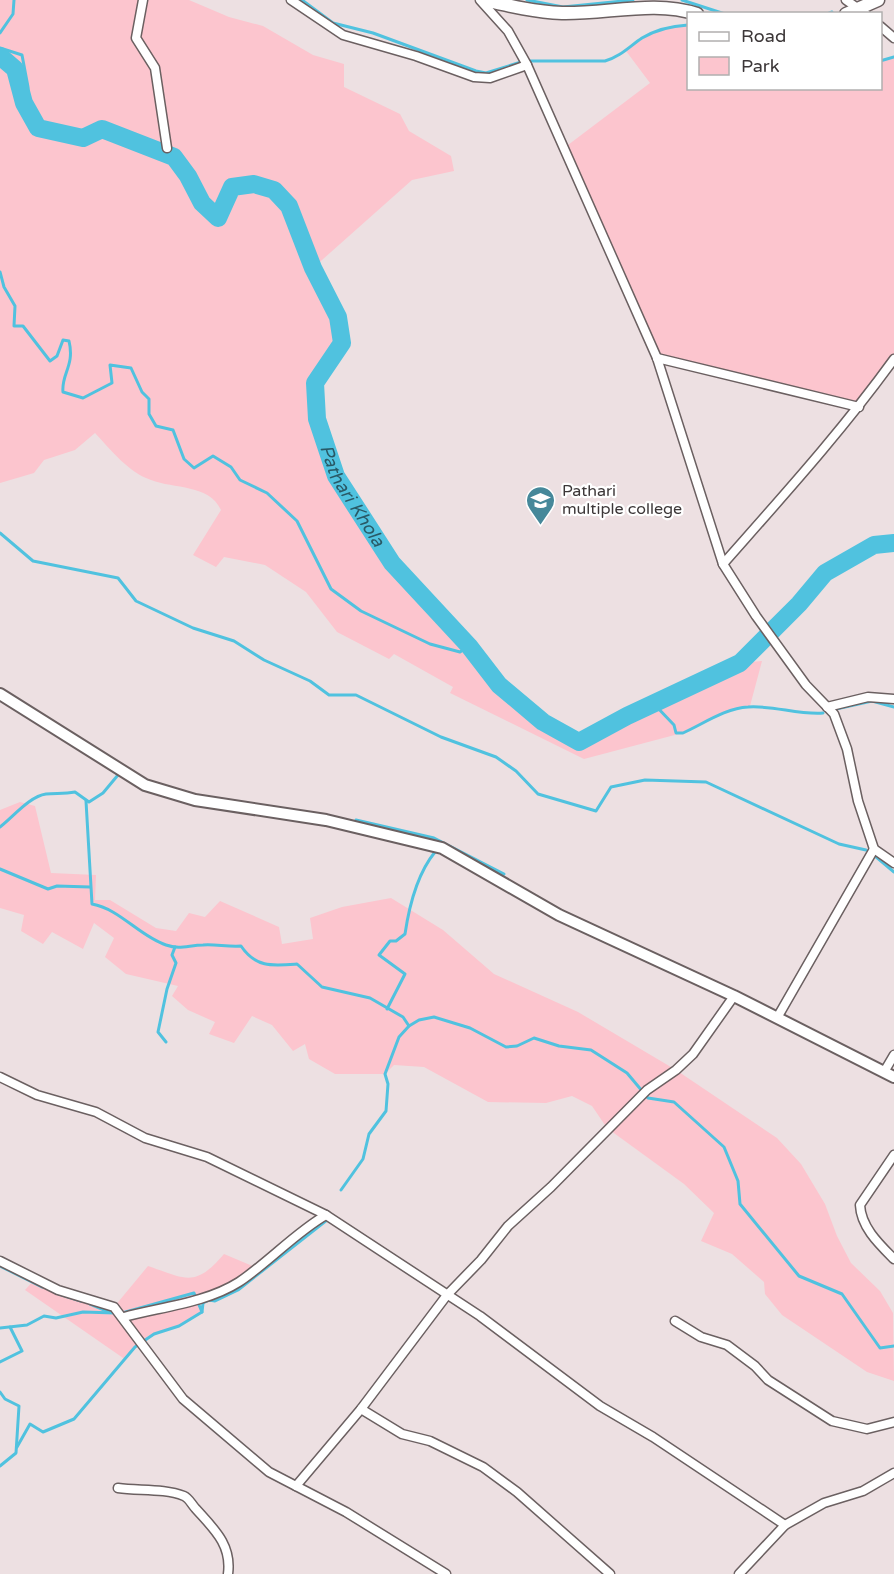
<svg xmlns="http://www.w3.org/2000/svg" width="894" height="1574" font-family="'Varela Round',sans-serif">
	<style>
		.green { fill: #fcc5ce }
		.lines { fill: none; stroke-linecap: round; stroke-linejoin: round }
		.stream { stroke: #50c2df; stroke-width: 3 }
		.river { stroke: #50c2df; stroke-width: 18 }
		.minor-casing { stroke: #6b6061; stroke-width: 11 }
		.tertiary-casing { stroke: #6b6061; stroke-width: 14 }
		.secondary-casing { stroke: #6b6061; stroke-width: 15 }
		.minor { stroke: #fff; stroke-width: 8 }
		.tertiary { stroke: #fff; stroke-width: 10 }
		.secondary { stroke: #fff; stroke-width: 12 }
		.labels { text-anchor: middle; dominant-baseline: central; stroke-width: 4.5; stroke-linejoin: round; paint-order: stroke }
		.poi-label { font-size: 16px; fill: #3c3738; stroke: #fff; text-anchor: start }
		.water-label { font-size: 18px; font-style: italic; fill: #295966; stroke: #fff }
	</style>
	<rect width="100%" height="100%" fill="#ede0e2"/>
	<!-- green -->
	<g class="green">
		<path d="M0,0H189L229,17L263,26L313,55L344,64V87L400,114L409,131L451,156L454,171L412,180L313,268L338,317L342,343L315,383L317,419L336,476L392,563L469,646L499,685L543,722L579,742L627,716L740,663L762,661L750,706L736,708L686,732L584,759L450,693L453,687L394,654L389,659L337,632L306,592L265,565L224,557L216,567L193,555L221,510C209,484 174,489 151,480C128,472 111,450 95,433L75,450L44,460L34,473L0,483Z"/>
		<path d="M688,25V88H880L881,61L894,57V359L859,407L657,358L564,148L650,83L626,51C646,35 663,27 688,25Z"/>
		<polygon points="20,802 35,806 51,873 96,875 95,900 110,900 156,928 176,931 189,913 205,917 220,901 279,927 282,944 313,939 310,918 342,907 391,898 443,930 494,974 578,1012 676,1070 777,1138 801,1164 825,1204 837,1236 851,1263 880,1291 893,1313 894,1381 867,1372 782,1315 765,1294 764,1282 732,1254 701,1241 714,1213 684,1184 607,1128 592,1106 572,1096 546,1103 488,1102 424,1067 394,1065 385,1074 335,1074 309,1059 305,1044 293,1051 272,1025 252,1016 234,1043 209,1034 215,1022 188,1010 172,996 178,986 126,974 105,957 114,938 94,923 83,949 52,932 43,944 21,931 24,915 0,908 0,810"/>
		<path d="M224,1254L257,1268L237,1283L196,1299L202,1312C175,1334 148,1328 126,1360L25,1290L35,1279L114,1307L148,1266C186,1279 195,1288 224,1254Z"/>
	</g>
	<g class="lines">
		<!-- stream -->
		<g class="stream">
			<polyline points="302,0 333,23 373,33 476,71 486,73 521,62"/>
			<polyline points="527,0 563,7 633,0"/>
			<polyline points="682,0 725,14"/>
			<polyline points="827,14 832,12"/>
			<polyline points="0,33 13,14 14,0"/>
			<polyline points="0,48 22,55 28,87 27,107"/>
			<path d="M530,61H605C620,57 630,46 642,38C657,29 671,26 688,25"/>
			<polyline points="880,61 894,57"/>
			<path d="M0,272L4,287L15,306L14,326H23L50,361L57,356L63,340L69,341C75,366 61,374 63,392L83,398L112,383L110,365L131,368L142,392L149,399V414L156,426L173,430L184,459L194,468L213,456L231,467L240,480L267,493L297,521L331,589L361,611L430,644L460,652L469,646"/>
			<polyline points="0,533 33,561 118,578 136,601 193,628 234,641 264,660 310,681 329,695 356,695 441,737 496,757 516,771 538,794 596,811 611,787 645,780 706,782 839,844 866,850"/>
			<path d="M654,704L674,725L676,733H683C703,724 726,708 748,707C773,705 798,715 823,713"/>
			<polyline points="836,709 872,701 894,707"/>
			<path d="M86,801L92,904C120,909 139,936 166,945C180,950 189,945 203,945C215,944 228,947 241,946C256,968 272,966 297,964L322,987L370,998L403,1017L409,1026"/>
			<polyline points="356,820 434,838 504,874"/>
			<path d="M0,827C13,817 30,796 46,794C56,793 64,794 75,792L89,802L103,793L118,775L116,772"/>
			<polyline points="875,856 894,872"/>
			<polyline points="0,869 48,889 57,886 90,887"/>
			<path d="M387,1009L405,974L379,955L390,941H396L405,934C409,907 417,874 435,852"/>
			<polyline points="166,1042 158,1032 167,989 176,963 172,955 175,947"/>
			<polyline points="341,1190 363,1159 369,1134 386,1111 388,1084 385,1074 399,1037 409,1026 419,1020 434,1017 470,1028 506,1047 517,1046 534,1038 559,1046 591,1050 627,1073 648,1098 674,1102 724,1147 738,1181 740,1204 799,1276 842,1294 880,1348 894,1346"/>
			<polyline points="0,1266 42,1287"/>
			<polyline points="56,1293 81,1301"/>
			<polyline points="90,1304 109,1312"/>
			<polyline points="122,1313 194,1293 202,1312 203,1303 209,1300 215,1301 238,1290 327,1220"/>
			<polyline points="0,1328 27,1325 44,1316 56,1318 83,1312 115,1313"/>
			<polyline points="0,1362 22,1351 10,1327"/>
			<polyline points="0,1392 5,1399 19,1406 16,1453 0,1466"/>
			<polyline points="17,1447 30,1424 43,1432 74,1419 135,1347 154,1334 179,1326 202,1312"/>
		</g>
		<!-- river -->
		<path class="river" id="s1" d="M0,56L15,69L24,103L38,128L83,138L102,129L174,157L188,176L202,203L218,218L232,187L254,184L274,190L289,206L313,268L338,317L342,343L315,383L317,419L336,476L392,563L469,646L499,685L543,722L579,742L627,716L740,663L799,604L825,573L874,545L894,543"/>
		<defs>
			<g id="minor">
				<polyline points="143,0 136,38 155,68 167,148"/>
				<polyline points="291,0 343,35 416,56 474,77 490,78 527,65"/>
				<polyline points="480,0 508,31 527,65 657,358 723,564 756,616 806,685 834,714 847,749 858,801 874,849 894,863"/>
				<polyline points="846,0 866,14"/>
				<polyline points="880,26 894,38"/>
				<polyline points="657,358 859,407"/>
				<path d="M723,564C782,497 842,431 894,359"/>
				<polyline points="827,707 868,697 894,699"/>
				<polyline points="777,1018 874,849"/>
				<polyline points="884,1072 894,1055"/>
				<polyline points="0,1077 37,1095 96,1112 145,1138 207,1157 326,1215"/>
				<path d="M894,1155L860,1205C861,1227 879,1244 894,1259"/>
				<polyline points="0,1261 58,1290 114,1307 183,1399 269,1472 346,1512 446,1574"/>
				<path d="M124,1317C161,1307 206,1303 239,1282C269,1262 296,1232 326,1215L480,1316L600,1406L653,1437L785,1525"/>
				<polyline points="675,1321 701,1337 727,1345 755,1366 768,1380 832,1421 867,1429 894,1422"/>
				<polyline points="361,1409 402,1434 430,1441 483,1467 517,1492 610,1574"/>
				<polyline points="296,1486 361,1409 447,1295 481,1260 508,1226 551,1187 647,1090 676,1070 693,1054 734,996"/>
				<path d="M118,1488C139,1491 164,1488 184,1496C189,1498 192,1505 196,1509C214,1529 232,1545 228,1574"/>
				<polyline points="739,1574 785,1525 824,1503 863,1491 894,1473"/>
			</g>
			<polyline id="tertiary" points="0,694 145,785 195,800 326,820 442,848 559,915 734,996 894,1077"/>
			<g id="secondary">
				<path d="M484,0C510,6 536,12 562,13C608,14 654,0 697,14"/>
				<polyline points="846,14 878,0"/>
			</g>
		</defs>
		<!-- minor casing -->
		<use href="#minor" class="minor-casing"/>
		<!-- tertiary casing -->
		<use href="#tertiary" class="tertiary-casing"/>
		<!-- secondary casing -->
		<use href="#secondary" class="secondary-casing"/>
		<!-- minor -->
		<use href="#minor" class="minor"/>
		<!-- tertiary -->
		<use href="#tertiary" class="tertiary"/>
		<!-- secondary -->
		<use href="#secondary" class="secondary"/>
	</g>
	<!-- icons -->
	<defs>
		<symbol id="university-pin" viewBox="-11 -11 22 30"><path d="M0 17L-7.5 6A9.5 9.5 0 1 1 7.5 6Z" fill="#46889a" stroke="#fff"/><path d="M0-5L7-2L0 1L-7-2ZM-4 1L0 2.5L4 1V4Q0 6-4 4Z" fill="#fff"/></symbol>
	</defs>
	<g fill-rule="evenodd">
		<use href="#university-pin" x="524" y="484" width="33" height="45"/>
	</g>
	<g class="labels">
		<!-- poi labels -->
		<g class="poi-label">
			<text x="562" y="491">Pathari<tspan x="562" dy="18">multiple college</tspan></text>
		</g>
		<!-- water labels -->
		<g class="water-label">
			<text stroke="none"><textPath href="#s1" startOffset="720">Pathari Khola</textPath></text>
		</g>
	</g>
	<!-- legend -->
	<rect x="687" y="12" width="195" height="78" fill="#ffffff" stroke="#b1afaf" stroke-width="1.5"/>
	<rect x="699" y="32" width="30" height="9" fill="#ffffff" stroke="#b1afaf" stroke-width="1.5"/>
	<text x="741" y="42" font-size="18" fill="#3c3738">Road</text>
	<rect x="699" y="57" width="30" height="18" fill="#fcc5ce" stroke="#b1afaf" stroke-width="1.5"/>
	<text x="741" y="72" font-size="18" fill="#3c3738">Park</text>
</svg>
